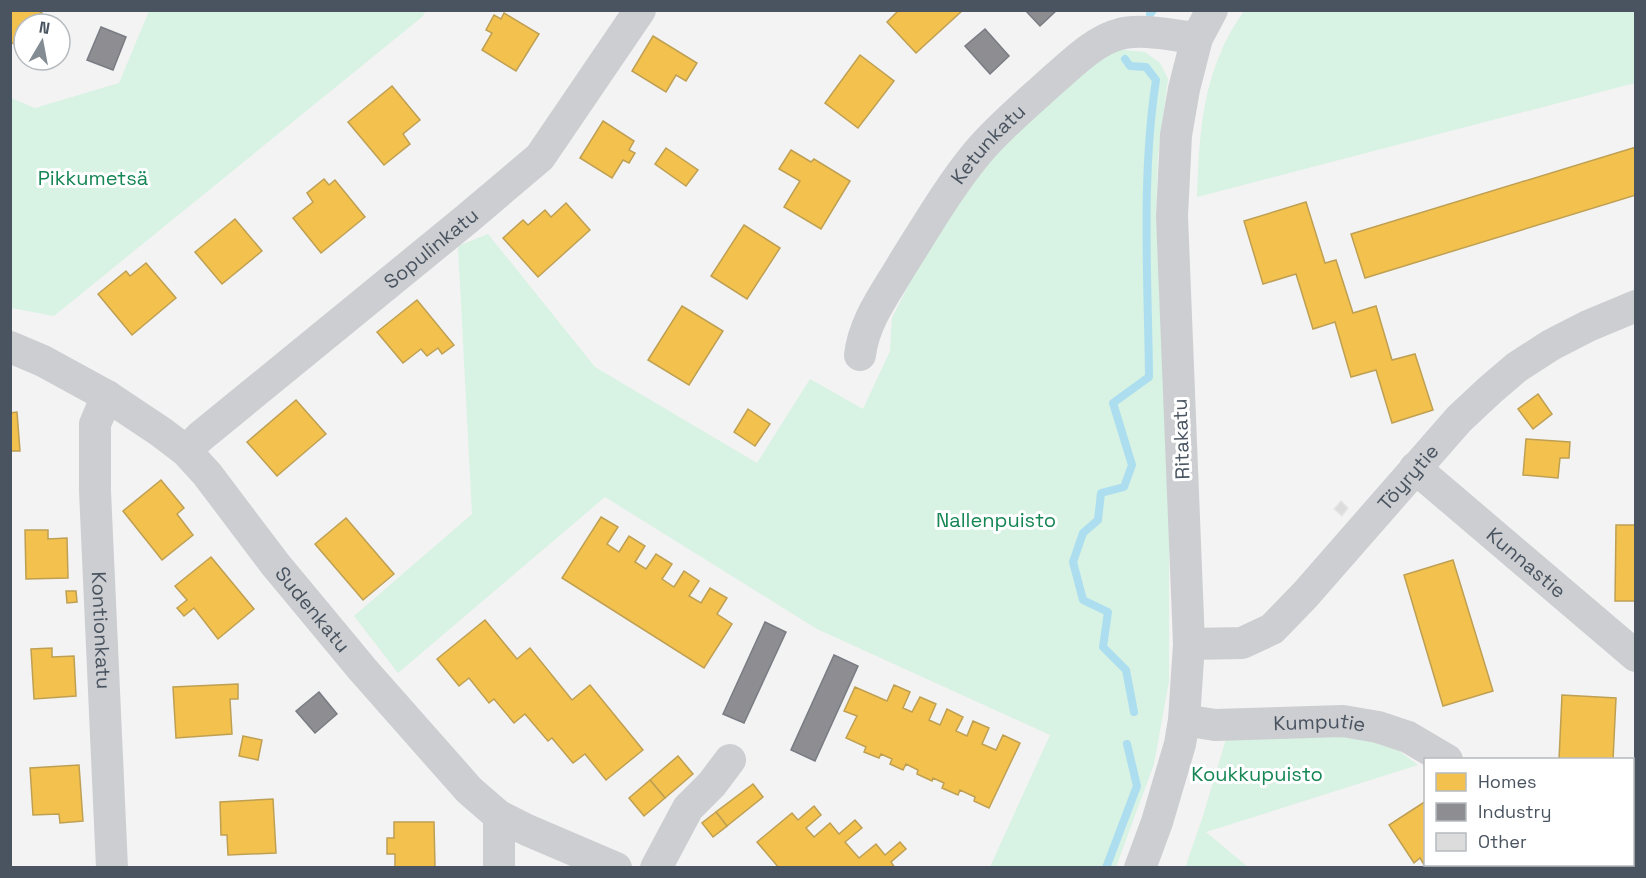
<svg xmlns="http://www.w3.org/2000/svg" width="1646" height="878" font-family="'Space Grotesk',sans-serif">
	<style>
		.green { fill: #d8f2e3 }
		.homes { fill: #f2c14e; stroke: #bfa053; stroke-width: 1.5 }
		.industry { fill: #8d8d92; stroke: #797c83; stroke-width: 1.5 }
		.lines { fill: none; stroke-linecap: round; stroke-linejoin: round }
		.stream { stroke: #acdef0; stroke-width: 8 }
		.building { fill: #dcdcdd; stroke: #e4e5e6; stroke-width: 1.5 }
		.minor { stroke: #cdced1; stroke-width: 32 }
		.labels { text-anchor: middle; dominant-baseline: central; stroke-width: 6; stroke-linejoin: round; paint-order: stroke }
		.street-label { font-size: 20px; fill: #495460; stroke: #fff }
		.park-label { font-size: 20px; fill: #158654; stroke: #fff }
	</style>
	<rect width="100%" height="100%" fill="#f3f3f3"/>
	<!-- green -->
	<g class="green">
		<polygon points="149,11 426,11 422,17 54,316 11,308 11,98 35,108 119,83"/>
		<path d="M1244,11H1635V83L1197,197C1199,130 1203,68 1244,11Z"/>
		<polygon points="1115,49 1145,52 1160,63 1168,79 1158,155 1156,213 1169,482 1169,681 1154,764 1116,867 990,867 1050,735 817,629 605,497 398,673 354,616 472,514 458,246 488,234 595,367 757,463 810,379 863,409 890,351 892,318 929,244 978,173 1020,125 1074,78"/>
		<polygon points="1303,730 1382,738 1418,765 1206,832 1248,867 1185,868 1203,816 1226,739"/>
	</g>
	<!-- homes -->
	<g class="homes">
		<polygon points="10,10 37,10 42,13 37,24 24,24 24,53 18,50 19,46 10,42"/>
		<polygon points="899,10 963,10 916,53 887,22"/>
		<polygon points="504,13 539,34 516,71 482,50 492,33 486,30 494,15 501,19"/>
		<polygon points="653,36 697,63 686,81 676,75 666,92 632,71"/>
		<polygon points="860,55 894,81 858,128 825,103"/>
		<polygon points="392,86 420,120 403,134 410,144 384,165 348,122"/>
		<polygon points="603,121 634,141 629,150 635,153 629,163 623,160 612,178 580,158"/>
		<polygon points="1636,147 1636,195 1365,278 1351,234"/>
		<polygon points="666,148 698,170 686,186 655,164"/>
		<polygon points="791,150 811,162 814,159 850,181 821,229 784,207 800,181 779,169"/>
		<polygon points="324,179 329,185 335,180 365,217 321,253 293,218 313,202 307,193"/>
		<polygon points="1306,202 1325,263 1336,260 1353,313 1376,306 1392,360 1415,354 1433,410 1392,423 1376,370 1351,377 1335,322 1313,329 1296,274 1263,284 1244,221"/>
		<polygon points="566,203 590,230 538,277 503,238 523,220 528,225 545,210 551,217"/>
		<polygon points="235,219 262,251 222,284 195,252"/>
		<polygon points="744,225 780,248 747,299 711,276"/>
		<polygon points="146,263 176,298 132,335 98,294 126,271 130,276"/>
		<polygon points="417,300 454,345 442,354 438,348 427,356 421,349 403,363 377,332"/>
		<polygon points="682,306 723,331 689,385 648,360"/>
		<polygon points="1538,394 1552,414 1533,429 1518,409"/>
		<polygon points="296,400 326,434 277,476 247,442"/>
		<polygon points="748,409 770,424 755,446 734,432"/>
		<polygon points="17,412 20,451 10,451 10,413"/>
		<polygon points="1526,439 1570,442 1569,458 1560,458 1558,478 1523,475"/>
		<polygon points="161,480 184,508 177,514 193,535 162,560 123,511"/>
		<polygon points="601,517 618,527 607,544 619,552 629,536 645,546 635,562 646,569 656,554 672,564 662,579 674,587 684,571 699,581 689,596 701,603 710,588 727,598 717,614 732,624 704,668 562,578"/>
		<polygon points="346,518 394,574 363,600 315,544"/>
		<polygon points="1616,525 1636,525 1636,601 1615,601"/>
		<polygon points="25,530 48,530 48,539 67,538 68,578 26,579"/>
		<polygon points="211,557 254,609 218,639 194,608 184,616 177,608 187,600 175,586"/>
		<polygon points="1453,560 1493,691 1443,706 1404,575"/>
		<polygon points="66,591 76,591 77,602 67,603"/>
		<polygon points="485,620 517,659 530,648 572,700 590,685 643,750 606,780 585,754 573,763 552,738 548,741 525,714 514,723 494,699 489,703 469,678 459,686 437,659"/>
		<polygon points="52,648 52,657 74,656 76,696 34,699 31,649"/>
		<polygon points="238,684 238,699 230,699 232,734 176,738 173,687"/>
		<polygon points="894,685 910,692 903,708 912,712 920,697 936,704 929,720 940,725 947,709 963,717 956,731 967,736 973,721 989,728 982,744 996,750 1003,735 1020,743 989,808 974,801 975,797 960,790 958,795 942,788 944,783 933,778 932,781 917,774 918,770 906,764 903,770 890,764 892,759 881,754 879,758 864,752 866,747 846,738 857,716 844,711 855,687 887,701"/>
		<polygon points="1562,695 1616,698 1613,760 1559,760"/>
		<polygon points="243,736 262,740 258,760 239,756"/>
		<polygon points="678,756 693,774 665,798 650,780"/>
		<polygon points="79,765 83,821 60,823 59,814 33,815 30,768"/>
		<polygon points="650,780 665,798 644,816 629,798"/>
		<polygon points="753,784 763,797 727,826 716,812"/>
		<polygon points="273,799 276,853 228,855 227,835 221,835 220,802"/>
		<polygon points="1426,801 1426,864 1484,864 1486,868 1426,868 1420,858 1414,863 1389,825"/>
		<polygon points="814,806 821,815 806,828 814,837 830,823 839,834 855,820 862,828 845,842 859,858 876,844 885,855 900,842 906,849 891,862 895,868 779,868 757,842 792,813 798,820"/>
		<polygon points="716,812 727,826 713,837 702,823"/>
		<polygon points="394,822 434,822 435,867 395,868 395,854 387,854 387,838 394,838"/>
	</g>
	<!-- industry -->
	<g class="industry">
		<polygon points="1025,10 1057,10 1040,26"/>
		<polygon points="101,27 126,37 113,70 87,60"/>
		<polygon points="985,29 1009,56 990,74 965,46"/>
		<polygon points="765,622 786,632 744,723 723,714"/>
		<polygon points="834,655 858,666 815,761 791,750"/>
		<polygon points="319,692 337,714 315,733 296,711"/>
	</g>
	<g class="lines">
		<!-- stream -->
		<g class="stream">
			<polyline points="1150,14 1153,10"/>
			<path d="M1125,59L1130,66L1146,67L1156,80C1141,178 1148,278 1149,377L1113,403L1132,465L1124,487L1101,493L1098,520L1083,533L1073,562L1083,600L1108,612L1103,647L1126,670L1134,712"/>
			<polyline points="1106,868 1137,786 1127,744"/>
		</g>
	</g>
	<!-- building -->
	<polygon class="building" points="1341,501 1348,508 1342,516 1334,509"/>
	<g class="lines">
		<!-- minor -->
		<g class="minor">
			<path id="s1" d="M10,347L43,361L107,396L161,432L186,451L207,474L275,564L363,670L469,790L499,816L527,830L616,868"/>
			<path id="s2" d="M860,355C864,321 885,294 902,265C926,227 949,187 978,152C1000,126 1028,103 1053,80C1072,64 1095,40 1120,34C1141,28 1175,36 1197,38"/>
			<path id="s3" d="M107,396L95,424V491L112,868"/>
			<path id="s4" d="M186,451L200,437L468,218L540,157L640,10"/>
			<path id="s5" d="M1415,468L1636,656"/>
			<path id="s6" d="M1189,644L1242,643L1272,629L1305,595L1459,419L1490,390L1517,367L1551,345L1588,326L1636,306"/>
			<path id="s7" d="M1184,720L1215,725L1343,721L1378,727L1408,737L1447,760"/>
			<polyline points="1555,864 1557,868"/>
			<polyline points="499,868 499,816"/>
			<polyline points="656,868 688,808 712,784 730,760"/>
			<polyline points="1140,868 1157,822 1180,744 1184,720 1189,644 1172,216 1176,135 1184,89 1197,38 1212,10"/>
		</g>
	</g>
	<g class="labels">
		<!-- street labels -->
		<g class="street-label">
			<text stroke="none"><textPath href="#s2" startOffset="249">Ketunkatu</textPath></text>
			<text stroke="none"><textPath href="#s4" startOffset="318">Sopulinkatu</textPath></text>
			<text transform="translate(1181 439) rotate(-92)">Ritakatu</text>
			<text stroke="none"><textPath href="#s6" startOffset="290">Töyrytie</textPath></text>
			<text stroke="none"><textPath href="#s5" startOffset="146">Kunnastie</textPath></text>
			<text stroke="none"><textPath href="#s1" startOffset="408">Sudenkatu</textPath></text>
			<text stroke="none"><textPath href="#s3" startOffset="237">Kontionkatu</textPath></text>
			<text stroke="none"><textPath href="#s7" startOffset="136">Kumputie</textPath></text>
		</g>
		<!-- park labels -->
		<g class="park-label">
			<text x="93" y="178">Pikkumetsä</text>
			<text x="996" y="520">Nallenpuisto</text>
			<text x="1257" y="774">Koukkupuisto</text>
		</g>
	</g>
	<!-- border -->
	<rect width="1646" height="878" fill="none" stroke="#495460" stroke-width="24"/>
	<!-- legend -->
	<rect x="1424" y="758" width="210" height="108" fill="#ffffff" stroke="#b6bbbf" stroke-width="1.5"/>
	<rect x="1436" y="773" width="30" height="18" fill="#f2c14e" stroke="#b6bbbf" stroke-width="1.5"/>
	<text x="1478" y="788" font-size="18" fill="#495460">Homes</text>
	<rect x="1436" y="803" width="30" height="18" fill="#8d8d92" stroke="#b6bbbf" stroke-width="1.5"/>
	<text x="1478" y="818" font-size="18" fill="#495460">Industry</text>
	<rect x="1436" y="833" width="30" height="18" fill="#dcdcdd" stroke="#b6bbbf" stroke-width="1.5"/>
	<text x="1478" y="848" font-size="18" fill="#495460">Other</text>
	<!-- north arrow -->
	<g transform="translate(42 42) rotate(10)"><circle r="28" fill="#ffffff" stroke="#b6bbbf" stroke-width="1.5"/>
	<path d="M0-4.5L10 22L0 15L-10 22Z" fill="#848c93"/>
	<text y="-9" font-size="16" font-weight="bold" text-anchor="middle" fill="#495460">N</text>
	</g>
</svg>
